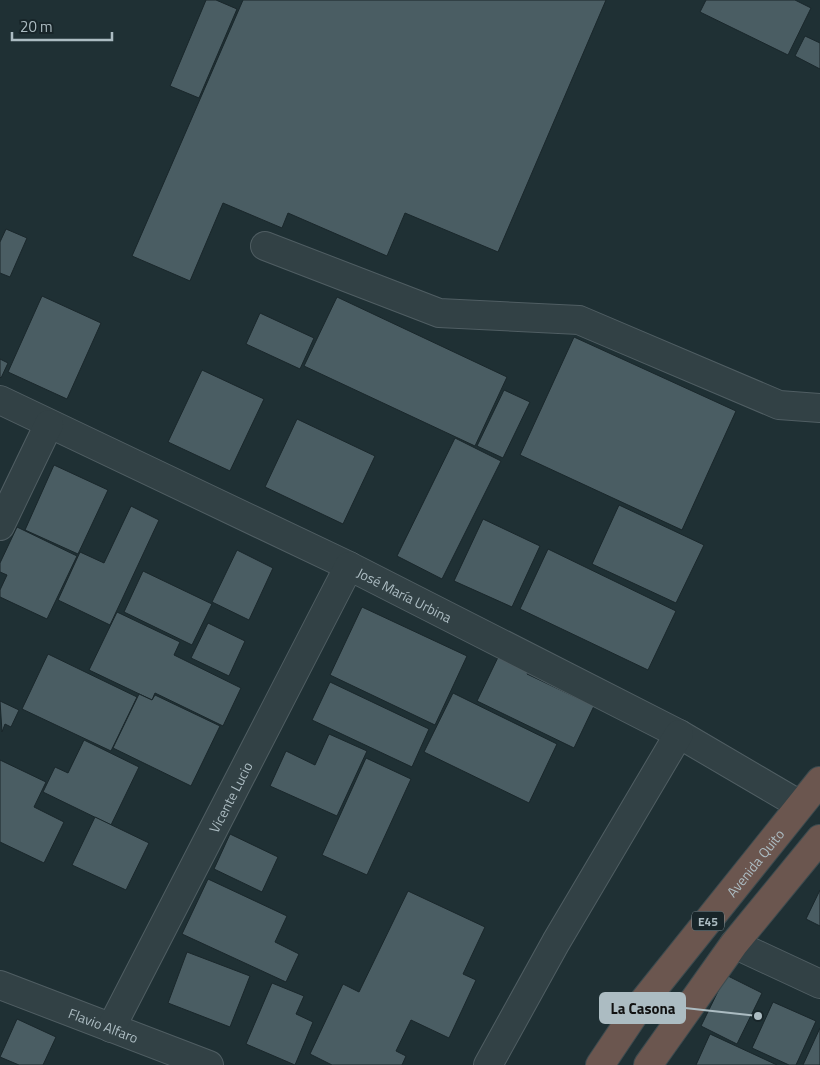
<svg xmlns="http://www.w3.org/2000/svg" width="820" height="1065" font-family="'Titillium Web',sans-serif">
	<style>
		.building { fill: #4a5d63; stroke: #1a272b }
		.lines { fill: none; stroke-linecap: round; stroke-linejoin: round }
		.minor-casing { stroke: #505e63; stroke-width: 30 }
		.highway-casing { stroke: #3d4b4f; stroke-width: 30 }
		.minor { stroke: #324145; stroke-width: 28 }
		.highway { stroke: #6b564f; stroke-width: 28 }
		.labels { text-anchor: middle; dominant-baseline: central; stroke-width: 5; stroke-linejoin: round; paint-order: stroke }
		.shield { fill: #182529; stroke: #808f94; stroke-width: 1 }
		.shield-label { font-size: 12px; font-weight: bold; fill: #acbcc2 }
		.street-label { font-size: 14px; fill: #acbcc2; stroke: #182529 }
		.leader { fill: none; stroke: #acbcc2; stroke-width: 2 }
		.callout-dot { fill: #acbcc2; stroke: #182529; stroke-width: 2 }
		.callout { fill: #acbcc2; stroke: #acbcc2; stroke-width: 2 }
		.callout-label { font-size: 15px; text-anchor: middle; font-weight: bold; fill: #111 }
	</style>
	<rect width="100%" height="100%" fill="#1f3034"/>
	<!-- building -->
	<g class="building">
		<polygon points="206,0 216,0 237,9 199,98 170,86"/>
		<polygon points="243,0 606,0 498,252 405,213 387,256 288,213 282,228 223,203 190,281 132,256"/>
		<polygon points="706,0 795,0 811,8 788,55 700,12"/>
		<polygon points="805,36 820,43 820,69 795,56"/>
		<polygon points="6,229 27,238 10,277 0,273 0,242"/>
		<polygon points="42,296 101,323 67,399 8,372"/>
		<polygon points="337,297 507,377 475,446 304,366"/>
		<polygon points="260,313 314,338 300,369 246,344"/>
		<polygon points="574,337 736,411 682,530 520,455"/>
		<polygon points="0,359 8,363 1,378 0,377"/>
		<polygon points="202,370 264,399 230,471 168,442"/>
		<polygon points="504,390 530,402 503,458 477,446"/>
		<polygon points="297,419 375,456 343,524 265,487"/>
		<polygon points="455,438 501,461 442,579 397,556"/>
		<polygon points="54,465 108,490 78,554 25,530"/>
		<polygon points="619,505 704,545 676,603 592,564"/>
		<polygon points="131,506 159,520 110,625 58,600 80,552 104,563"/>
		<polygon points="483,519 540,546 512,607 454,581"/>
		<polygon points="17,527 77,556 47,619 0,597 0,590 7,575 0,572 0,563"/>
		<polygon points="548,549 676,611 648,670 520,609"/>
		<polygon points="237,550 273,568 249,620 212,602"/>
		<polygon points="143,571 212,604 192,645 124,612"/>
		<polygon points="362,607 467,656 435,725 330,675"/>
		<polygon points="117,612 180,642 174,655 241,688 223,726 155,693 152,700 89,670"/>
		<polygon points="208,623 245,641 229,676 191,658"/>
		<polygon points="501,651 531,666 527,674 594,706 574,748 477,701"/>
		<polygon points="48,654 137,697 111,751 22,709"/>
		<polygon points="330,682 429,729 412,767 312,720"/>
		<polygon points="453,693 557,744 529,803 424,752"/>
		<polygon points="139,694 152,700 155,695 220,726 191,786 113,748"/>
		<polygon points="0,701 19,710 11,727 5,724 2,732"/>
		<polygon points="329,734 367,751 337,816 270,786 286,751 315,765"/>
		<polygon points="84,740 139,767 111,825 43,792 55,767 68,773"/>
		<polygon points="366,758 411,779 367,875 322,855"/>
		<polygon points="0,760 46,782 34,807 64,822 44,863 0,842"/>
		<polygon points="95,817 149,843 126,890 72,865"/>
		<polygon points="230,834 278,857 262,892 214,869"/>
		<polygon points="208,879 287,916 275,942 299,954 286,982 182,934"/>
		<polygon points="820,890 820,926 806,919"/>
		<polygon points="408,891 485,927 463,974 476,980 449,1038 411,1020 396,1051 406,1056 402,1065 332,1065 310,1054 343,984 359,992"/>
		<polygon points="187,952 250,976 230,1027 168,1003"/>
		<polygon points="726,975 762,993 737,1044 701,1026"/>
		<polygon points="272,983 304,996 296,1014 313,1022 295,1065 246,1044"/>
		<polygon points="773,1002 816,1021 796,1065 789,1065 752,1048"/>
		<polygon points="17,1019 56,1037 43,1065 19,1065 0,1057"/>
		<polygon points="820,1028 820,1065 803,1065"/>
		<polygon points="710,1034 777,1065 696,1065"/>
	</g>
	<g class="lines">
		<defs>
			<g id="minor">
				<polyline points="265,246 439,313 579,320 779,405 820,408"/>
				<path id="s1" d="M0,400L349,566L679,734L800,805"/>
				<polyline points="0,526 49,424"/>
				<polyline points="734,944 820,984"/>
				<path id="s2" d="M0,985L209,1065"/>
				<path id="s3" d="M111,1028L349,566"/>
				<polyline points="488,1065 556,942 679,734"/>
			</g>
			<g id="highway">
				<path id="s4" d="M600,1065L639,1007L820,781"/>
				<polyline points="648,1065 734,944 820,839"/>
			</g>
		</defs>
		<!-- minor casing -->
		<use href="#minor" class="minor-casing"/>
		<!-- highway casing -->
		<use href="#highway" class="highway-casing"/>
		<!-- minor -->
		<use href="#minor" class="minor"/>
		<!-- highway -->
		<use href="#highway" class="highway"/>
	</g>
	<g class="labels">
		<!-- shield labels -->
		<rect class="shield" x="692" y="911.5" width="32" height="19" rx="4"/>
		<g class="shield-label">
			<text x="708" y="921">E45</text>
		</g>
		<!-- street labels -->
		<g class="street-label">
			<text stroke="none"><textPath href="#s1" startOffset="449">José María Urbina</textPath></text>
			<text stroke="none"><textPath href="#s3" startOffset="260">Vicente Lucio</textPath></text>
			<text stroke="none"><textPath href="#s4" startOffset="255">Avenida Quito</textPath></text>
			<text stroke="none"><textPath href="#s2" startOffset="111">Flavio Alfaro</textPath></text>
		</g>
	</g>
	<!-- callouts -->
	<path class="leader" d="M758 1016L685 1008"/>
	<circle class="callout-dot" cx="758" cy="1016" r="5"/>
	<rect class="callout" x="600" y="993" width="85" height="30" rx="5"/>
	<g class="callout-label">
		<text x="643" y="1014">La Casona</text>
	</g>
	<!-- scale -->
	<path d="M12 32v8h100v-8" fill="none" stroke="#acbcc2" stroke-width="2.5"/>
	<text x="20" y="32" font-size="15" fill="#acbcc2" stroke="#182529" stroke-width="4" paint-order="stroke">20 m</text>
</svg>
